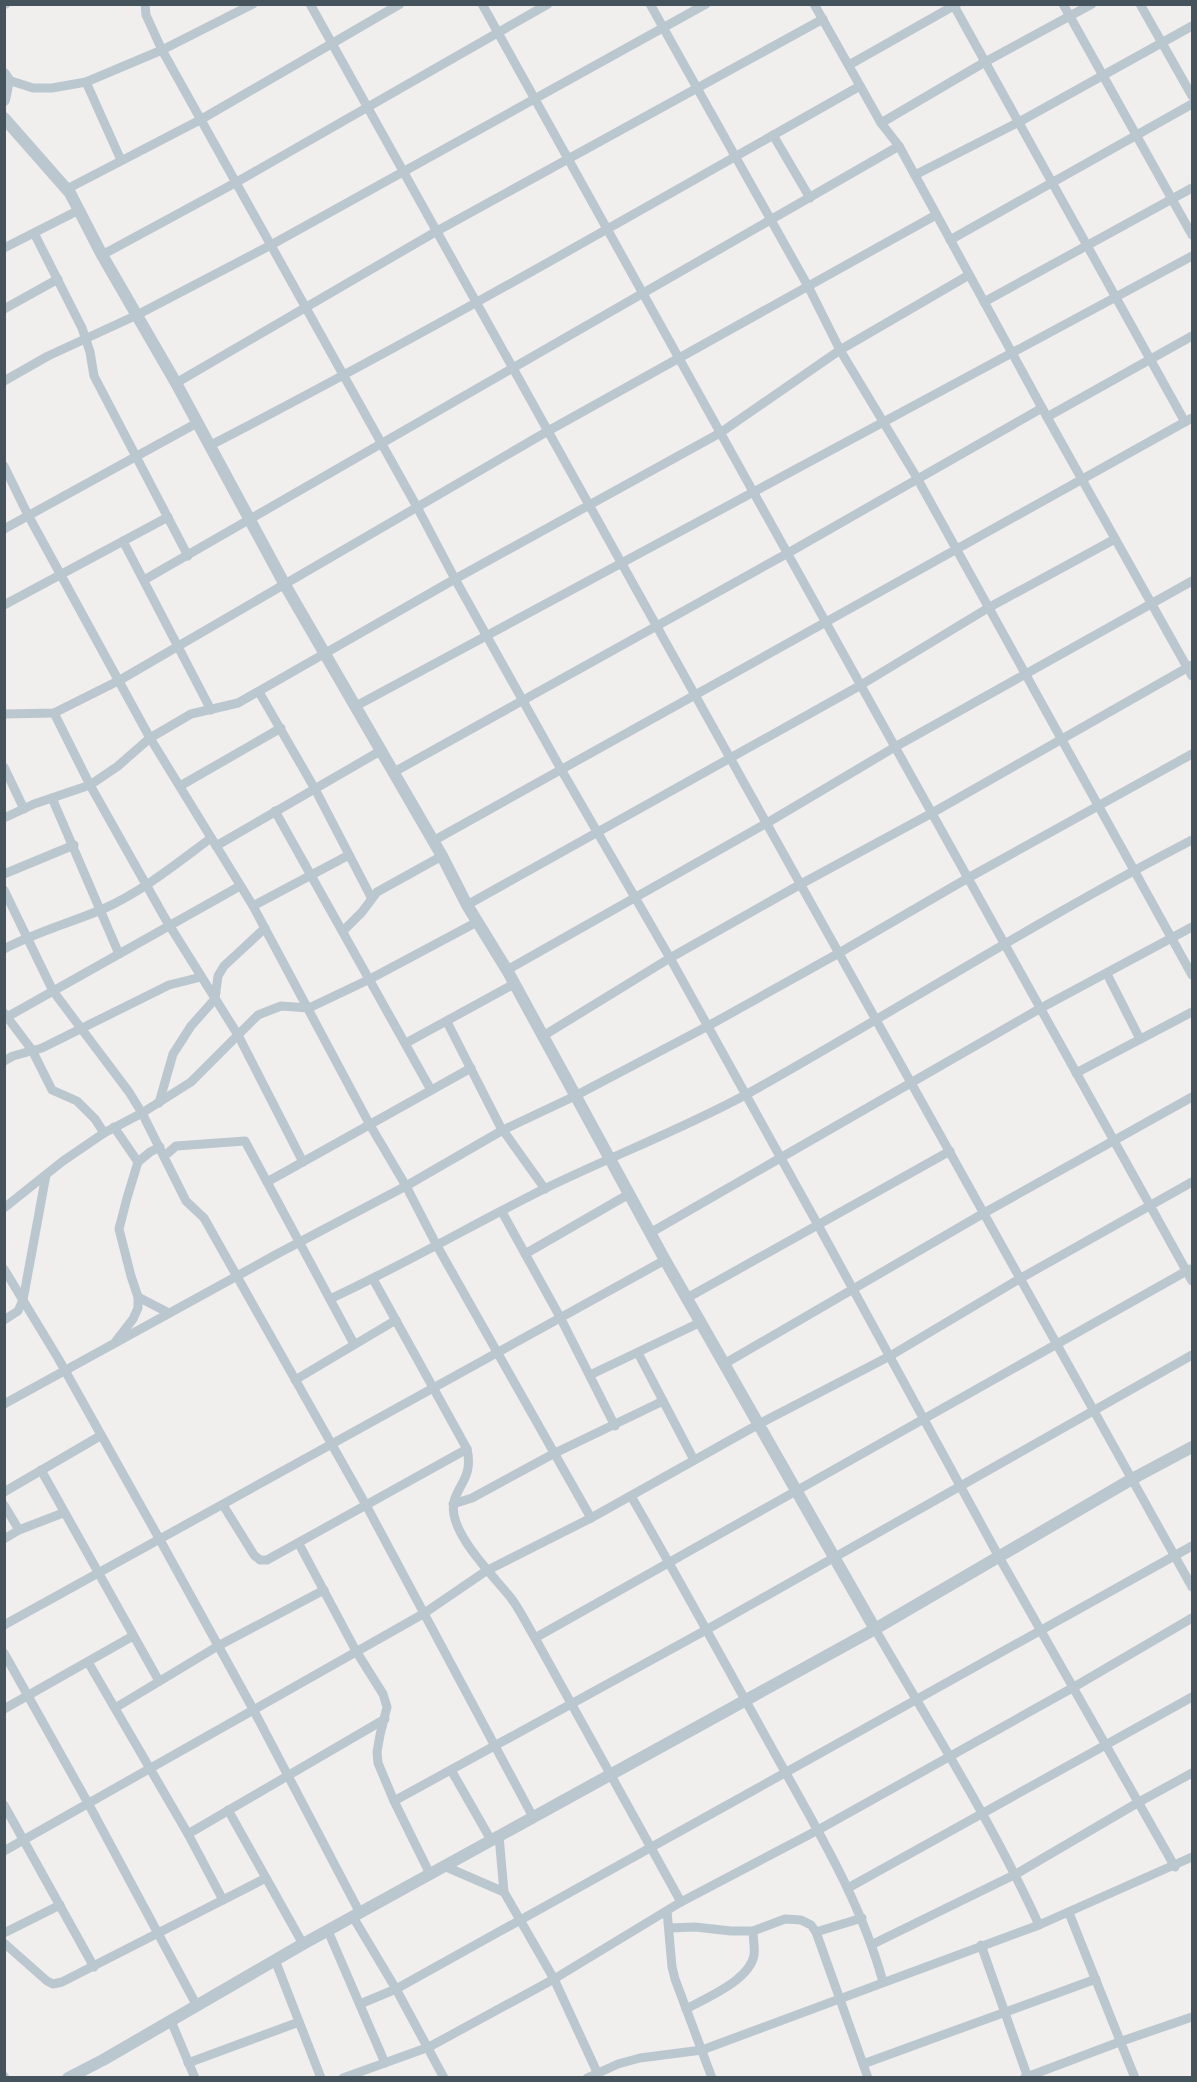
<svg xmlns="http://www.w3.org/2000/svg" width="1197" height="2082" font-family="'Nunito Sans',sans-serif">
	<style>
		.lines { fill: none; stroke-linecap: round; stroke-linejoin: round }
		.minor { stroke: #bbc7cf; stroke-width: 9 }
		.tertiary { stroke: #bbc7cf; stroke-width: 12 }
	</style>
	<rect width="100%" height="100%" fill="#f1eeee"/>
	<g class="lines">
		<!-- minor -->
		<g class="minor">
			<polyline points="145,4 146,15 162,50 417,507 455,579 562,771 670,958 818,1225 999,1557 1175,1867"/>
			<polyline points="310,4 1192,1587"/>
			<polyline points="482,4 1192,1281"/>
			<polyline points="650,4 809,288 840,350 917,478 1192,975"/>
			<polyline points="814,4 881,123 899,146 1047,417 1192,676"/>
			<polyline points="953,4 1185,422"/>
			<polyline points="1063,4 1192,235"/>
			<polyline points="1140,4 1192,96"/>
			<polyline points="4,5 6,4"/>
			<polyline points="849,65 957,4"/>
			<polyline points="8,80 33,88 52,88 86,82 162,50 253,4"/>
			<polyline points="86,82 121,160"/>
			<polyline points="881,123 985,62 1092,4"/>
			<polyline points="773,135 810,198"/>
			<polyline points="915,175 1019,122 1192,26"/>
			<polyline points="67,189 200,120 400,4"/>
			<polyline points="34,233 82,328 90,352 94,376 188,556"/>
			<polyline points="950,240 1192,104"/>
			<polyline points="4,248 79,210"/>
			<polyline points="102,255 235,183 548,4"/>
			<polyline points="984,302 1192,188"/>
			<polyline points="4,309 58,279"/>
			<polyline points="4,381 48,356 137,315 271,245 706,4"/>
			<polyline points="176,383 437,231 823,19"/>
			<polyline points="1047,417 1192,336"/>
			<path d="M209,446C430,332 644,208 860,86"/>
			<polyline points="4,466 28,515 150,738 253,906 370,1125 406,1186 436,1244 591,1518"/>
			<polyline points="4,529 197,423"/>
			<polyline points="123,541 211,710"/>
			<polyline points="144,580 899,146"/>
			<polyline points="4,605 168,517"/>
			<polyline points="259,692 315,789 371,897"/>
			<polyline points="356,706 1192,256"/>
			<polyline points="54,713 90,785 166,920 238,1035 303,1162"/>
			<polyline points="4,714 54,713 120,680 548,431 936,215"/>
			<polyline points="4,767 24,809"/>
			<polyline points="394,772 788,553 1042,408"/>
			<polyline points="180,786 281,728"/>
			<polyline points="52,798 119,954"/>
			<polyline points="275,811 431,1090"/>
			<polyline points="4,818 34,804 90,785 118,766 150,738 191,714 238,703 455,579 720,433 840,350 969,275"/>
			<polyline points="433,841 1192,418"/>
			<polyline points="216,846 382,750"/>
			<polyline points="4,874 74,845"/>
			<polyline points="4,890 53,991 129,1092 142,1113 186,1201 204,1218 366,1505 533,1817"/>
			<polyline points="467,905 861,685 988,608 1115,539"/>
			<polyline points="253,906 349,855"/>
			<polyline points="343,931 362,912 377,892 442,856"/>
			<path d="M4,949C36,932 70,923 103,909C143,891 176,864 211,838"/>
			<polyline points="507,970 767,823 895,747 1192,581"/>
			<polyline points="1107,974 1140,1039"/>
			<polyline points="4,1013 32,1050 52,1090 77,1101 95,1119 104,1133"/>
			<polyline points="7,1017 240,886"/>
			<polyline points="447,1022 500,1126 545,1189"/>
			<polyline points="543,1036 670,958 801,884 932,813 1192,665"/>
			<polyline points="406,1043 514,984"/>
			<polyline points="4,1061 13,1056 42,1048 169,985 201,977"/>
			<polyline points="1076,1073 1192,1012"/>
			<polyline points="159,1103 173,1054 191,1026 215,999 218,976 224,966 265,928"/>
			<polyline points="114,1127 138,1162"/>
			<polyline points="168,1153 176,1146 245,1141 354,1344"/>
			<polyline points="267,1182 471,1068"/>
			<polyline points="4,1208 63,1161 104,1133 142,1113 191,1082 258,1015 281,1006 309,1008 370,979 477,922"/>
			<polyline points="502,1212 560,1317 615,1426"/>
			<polyline points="650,1233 1041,1008 1192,927"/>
			<polyline points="525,1254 629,1194"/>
			<polyline points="4,1269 58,1358 160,1540 253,1709 360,1913"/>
			<path d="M373,1279L467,1449C475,1483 449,1488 454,1515C459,1542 494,1577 511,1598C520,1610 527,1625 535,1638L681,1902"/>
			<polyline points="138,1297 169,1313"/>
			<polyline points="687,1298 950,1151"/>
			<path d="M330,1299C403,1265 472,1225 544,1189C612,1156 683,1129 749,1093C897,1010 1041,918 1192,840"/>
			<polyline points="4,1320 18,1311 23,1300 46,1175"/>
			<polyline points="116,1341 133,1319 138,1308 138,1297 131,1276 119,1229 127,1198 138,1162 150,1152 160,1147"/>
			<polyline points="638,1353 694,1460"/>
			<polyline points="724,1364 984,1213 1192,1097"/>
			<polyline points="590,1375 701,1322"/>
			<polyline points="295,1380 396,1320"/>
			<polyline points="4,1404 277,1254 406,1186 503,1130 575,1096 708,1026 839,953 968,878 1192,754"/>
			<polyline points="41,1470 159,1681"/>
			<polyline points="4,1492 100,1436"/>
			<path d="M631,1496C681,1583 729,1671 778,1759C818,1831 861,1902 883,1982"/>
			<polyline points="453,1504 472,1498 555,1453 663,1401"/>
			<polyline points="4,1505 19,1530"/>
			<polyline points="223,1505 254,1555 260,1560 267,1560 467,1449"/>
			<polyline points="4,1539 19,1530 63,1513"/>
			<polyline points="299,1544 356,1651 383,1694 387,1707 380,1735 377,1752 378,1763 394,1801 430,1874"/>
			<polyline points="4,1625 665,1260"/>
			<path d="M875,1629C931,1726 992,1822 1039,1925"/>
			<polyline points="535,1638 1190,1269"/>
			<polyline points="4,1653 88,1803 197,2006"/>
			<polyline points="88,1662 188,1834 223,1900"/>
			<polyline points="115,1708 218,1646 324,1590"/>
			<polyline points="4,1709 133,1636"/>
			<polyline points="451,1770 491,1840"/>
			<polyline points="394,1801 706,1630 1192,1355"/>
			<polyline points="4,1805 94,1967"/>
			<polyline points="228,1810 303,1944"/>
			<polyline points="188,1834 385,1719"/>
			<polyline points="499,1836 504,1892 554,1979 597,2072"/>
			<polyline points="4,1851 423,1614 486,1571 591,1518 759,1424 890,1356 1021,1278 1192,1182"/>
			<polyline points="444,1866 504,1892"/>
			<polyline points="848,1888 1192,1697"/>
			<polyline points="667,1911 672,1967 675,1979 712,2078"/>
			<polyline points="1069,1913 1135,2078"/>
			<polyline points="353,1917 396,1989 444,2078"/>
			<polyline points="669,1928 695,1927 731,1931 753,1931 785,1919 801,1920 811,1925 816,1932 862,1918"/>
			<polyline points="328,1931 385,2063"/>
			<polyline points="816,1932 868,2078"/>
			<polyline points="4,1933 60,1905"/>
			<polyline points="4,1943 47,1981 53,1984 62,1982 266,1878"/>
			<polyline points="873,1944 1016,1874 1139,1802 1192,1773"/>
			<polyline points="981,1945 1028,2078"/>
			<polyline points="275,1960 321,2078"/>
			<path d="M360,2004L396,1989C661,1841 928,1695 1192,1546"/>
			<path d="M686,2009C706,1998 750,1980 754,1955C755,1947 753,1938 753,1931"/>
			<polyline points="171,2021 195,2078"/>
			<polyline points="188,2063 299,2022"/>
			<polyline points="863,2064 1096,1979"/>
			<polyline points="4,2076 5,2078"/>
			<polyline points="343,2078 429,2047 554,1979 681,1902 818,1830 1074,1687 1192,1618"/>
			<polyline points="587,2078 618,2064 640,2058 702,2050 1039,1925 1192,1857"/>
			<polyline points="1024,2078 1122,2041 1192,2017"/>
		</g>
		<!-- tertiary -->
		<g class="tertiary">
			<polyline points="4,74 8,80 4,100"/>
			<polyline points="4,118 70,193 102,255 176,383 285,585 442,856 467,905 507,970 665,1260 875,1629"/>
			<polyline points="68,2078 103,2060 303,1944 875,1629 1132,1479 1192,1447"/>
		</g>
	</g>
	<!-- border -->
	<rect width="1197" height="2082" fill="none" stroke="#45535d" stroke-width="12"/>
</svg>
